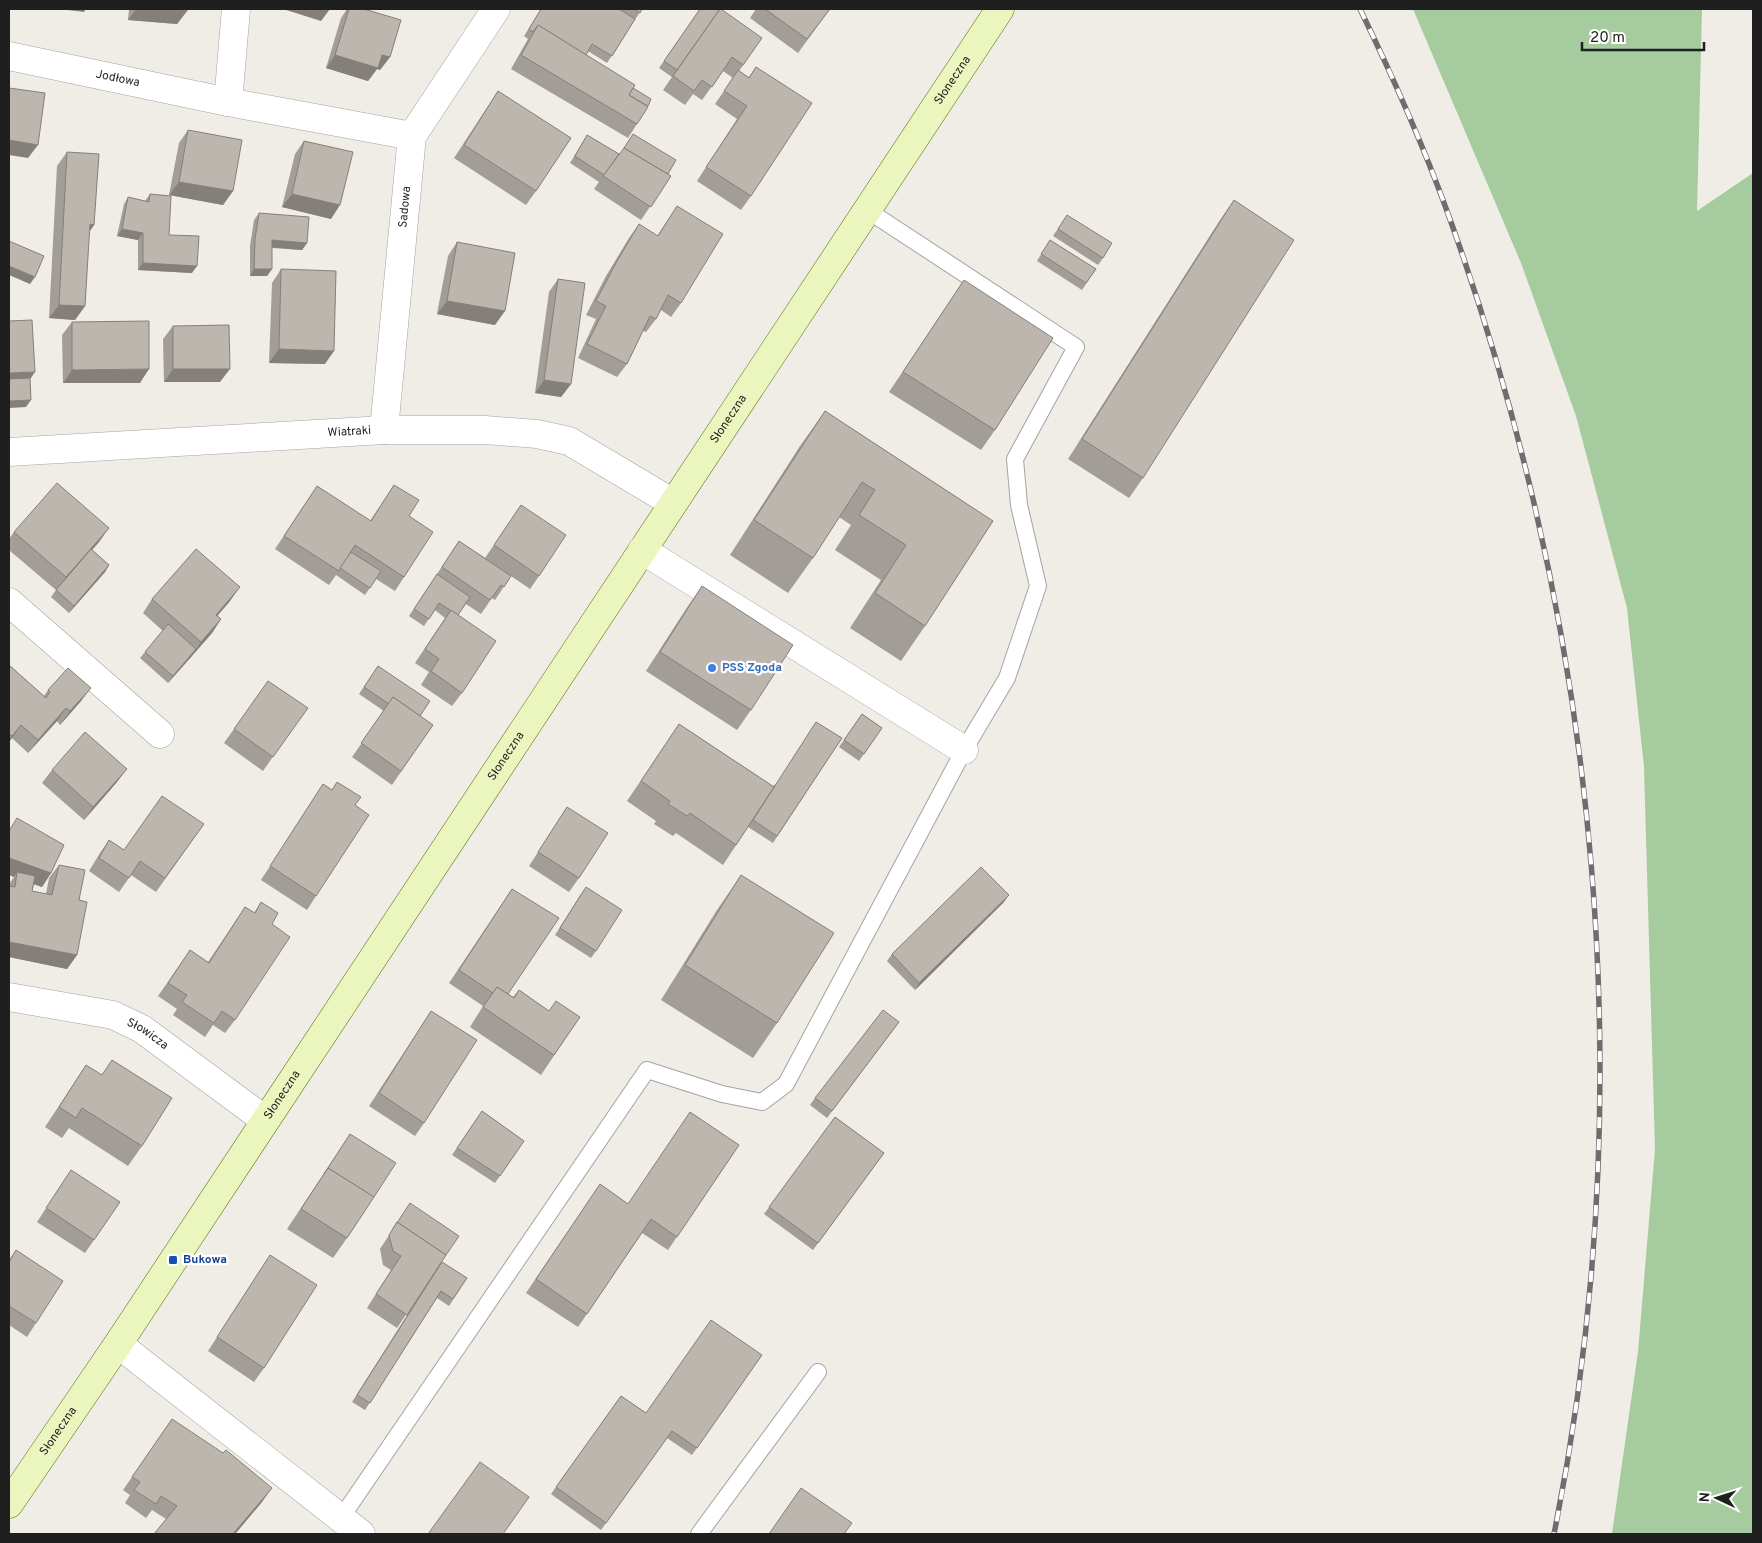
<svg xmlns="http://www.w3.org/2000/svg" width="1762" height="1543" font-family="Overpass,sans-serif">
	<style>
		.forest { fill: #a5cb9e }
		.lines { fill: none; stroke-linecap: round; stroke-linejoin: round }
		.lane-casing { stroke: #a3a3a3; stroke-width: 18 }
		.street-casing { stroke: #a3a3a3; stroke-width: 29 }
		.secondary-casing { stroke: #586e0d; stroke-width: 29 }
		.lane { stroke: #fff; stroke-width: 16 }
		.street { stroke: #fff; stroke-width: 28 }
		.secondary { stroke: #ebf5be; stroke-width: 28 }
		.rail-casing { stroke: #6d6d6d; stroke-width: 5.5 }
		.rail { stroke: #fff; stroke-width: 4; stroke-dasharray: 11; stroke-linecap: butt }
		.wall { fill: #a29d96 }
		.shaded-wall { fill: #847f7a }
		.building { fill: #bcb6af; stroke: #847f7a }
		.shop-dot { fill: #3f7fe0; stroke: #fff; stroke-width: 2 }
		.transit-dot { fill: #1a4fb4; stroke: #fff; stroke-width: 2 }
		.labels { text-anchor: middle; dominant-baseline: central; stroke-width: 4.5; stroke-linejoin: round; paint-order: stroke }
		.street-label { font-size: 12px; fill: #1f1f1f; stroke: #fff }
		.shop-label { font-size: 12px; font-weight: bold; fill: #366cbe; stroke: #fff; text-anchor: start }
		.transit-label { font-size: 12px; font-weight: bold; fill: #164399; stroke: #fff; text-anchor: start }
	</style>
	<rect width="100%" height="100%" fill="#efede6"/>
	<!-- forest -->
	<polygon class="forest" points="1413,9 1702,9 1697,211 1753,173 1753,1534 1612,1534 1638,1352 1655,1149 1644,767 1627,608 1576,416 1521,263"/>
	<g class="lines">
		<defs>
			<g id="lane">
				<polyline points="341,1518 647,1070 722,1094 762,1102 786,1084 964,750 1007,678 1038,586 1019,505 1015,459 1076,347 867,210"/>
				<polyline points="699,1534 818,1372"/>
			</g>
			<g id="street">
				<polyline points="236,9 228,102 412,136"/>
				<path id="s1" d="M9,56L228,102"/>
				<path id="s2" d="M384,430L412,136L496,9"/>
				<path id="s3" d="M9,452L384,430H485L537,434L569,441L673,503"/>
				<polyline points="642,550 964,750"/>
				<polyline points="9,602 160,734"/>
				<path id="s4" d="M9,997L113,1015L142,1029L265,1120"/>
				<polyline points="118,1344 361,1534"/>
			</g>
			<g id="secondary">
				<path id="s5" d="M9,1504L118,1344L1000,9"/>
			</g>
		</defs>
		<!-- lane casing -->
		<use href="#lane" class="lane-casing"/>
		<!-- street casing -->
		<use href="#street" class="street-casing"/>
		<!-- secondary casing -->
		<use href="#secondary" class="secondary-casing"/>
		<!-- lane -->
		<use href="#lane" class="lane"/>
		<!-- street -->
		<use href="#street" class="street"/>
		<!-- secondary -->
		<use href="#secondary" class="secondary"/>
		<defs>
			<path id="rail" d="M1360,9C1392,75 1422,142 1447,211C1600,632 1643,1094 1554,1534"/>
		</defs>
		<!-- rail casing -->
		<use href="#rail" class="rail-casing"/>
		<!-- rail -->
		<use href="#rail" class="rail"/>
	</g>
	<!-- wall -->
	<g class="wall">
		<polygon points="129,9 187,9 187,11 177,24 128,20"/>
		<polygon points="347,9 364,9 390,57 380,70 377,69 368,81 326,68 341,18"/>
		<polygon points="541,9 642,9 607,63 588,51 586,55 633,88 637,124 628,138 511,69 528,39 524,36"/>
		<polygon points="700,9 762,38 739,71 749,77 756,67 751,196 741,210 697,181 737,119 715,104 733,78 723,71 702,100 693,94 685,105 663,90 672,77 659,68"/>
		<polygon points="756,9 830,9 798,53 750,18"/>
		<polygon points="498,91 536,191 526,205 454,158"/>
		<polygon points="188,130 233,191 223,205 169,195 179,143"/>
		<polygon points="587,135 619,154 671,176 641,220 594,189 599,182 570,163"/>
		<polygon points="304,141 331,219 282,207 295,154"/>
		<polygon points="67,152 94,225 89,232 85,306 75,320 49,318 57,166"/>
		<polygon points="150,194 169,235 192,273 138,270 138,240 117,236 124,204 128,197 145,201"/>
		<polygon points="1234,200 1143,478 1129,498 1068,459 1220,220"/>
		<polygon points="677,206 681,303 671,317 661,310 656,319 646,332 643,331 627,364 617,377 578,358 596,319 586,315 606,276 629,238 639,224 657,236"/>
		<polygon points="259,213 307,243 302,250 272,248 272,269 267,276 250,276 250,246 254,220"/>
		<polygon points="1067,215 1103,258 1098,265 1053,236"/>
		<polygon points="1050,240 1096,269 1082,290 1037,261"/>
		<polygon points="457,242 495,325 437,314 448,256"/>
		<polygon points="281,269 325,364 269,363 272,283"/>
		<polygon points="558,279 571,384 561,397 535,393 549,292"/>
		<polygon points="964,280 995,430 981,450 889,392"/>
		<polygon points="72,322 140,383 63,383 62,335"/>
		<polygon points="173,326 220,382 164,382 163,339"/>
		<polygon points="825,411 993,521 925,626 901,661 850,628 881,580 835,550 851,525 839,517 813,558 788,593 730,555 800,446"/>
		<polygon points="394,485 409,516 404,577 395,591 376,579 365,595 336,575 329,585 275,549 317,486 370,521"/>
		<polygon points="521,505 539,576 530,589 511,576 495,600 492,598 481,614 466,604 458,615 462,693 452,706 421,685 429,672 415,663 445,618 435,610 424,626 409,616 459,541 485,558"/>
		<polygon points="14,532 99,542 92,550 109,565 105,572 69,613 51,597 56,590 9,550 9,539"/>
		<polygon points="702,586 751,710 737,730 646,671 688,606"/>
		<polygon points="152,599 230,601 217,616 221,619 212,633 168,683 140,658 163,631 143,613"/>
		<polygon points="9,665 44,696 48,690 81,701 60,725 57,721 28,753 12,738 9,742"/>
		<polygon points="378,666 420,716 433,725 392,785 352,757 384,711 359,694"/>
		<polygon points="268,681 298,721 263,771 224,743"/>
		<polygon points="862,714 882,728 859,761 839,747"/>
		<polygon points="679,724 773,786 842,738 773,843 748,827 723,865 676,833 673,836 654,824 656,821 627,801"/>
		<polygon points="52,770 117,782 84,820 42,783"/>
		<polygon points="337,782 355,805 316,896 307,910 261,880 323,784 332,790"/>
		<polygon points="567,807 579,878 569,892 529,866"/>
		<polygon points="204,824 156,892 131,875 119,892 89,871 100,853 109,840 124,850"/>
		<polygon points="9,831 51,873 42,887 34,884 32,891 46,894 49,878 59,865 79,900 77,955 67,969 9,957 9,884 14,877 9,875"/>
		<polygon points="741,875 777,1023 753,1058 661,1000 717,910"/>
		<polygon points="512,889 508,994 513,997 519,990 549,1011 580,1017 541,1075 470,1027 483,1006 449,983"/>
		<polygon points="581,894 596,951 591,958 555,935"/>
		<polygon points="261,902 272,924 235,1020 225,1033 213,1025 205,1037 173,1015 177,1009 158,996 190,950 208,962 245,907 254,913"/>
		<polygon points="1004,902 915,990 887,961 892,954"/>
		<polygon points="431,1011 424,1123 415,1136 369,1106"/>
		<polygon points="899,1022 827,1118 810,1105 815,1098"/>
		<polygon points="112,1060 142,1146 128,1166 69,1128 62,1138 45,1127 86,1065 102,1075"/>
		<polygon points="482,1111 524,1141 495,1183 452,1155"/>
		<polygon points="835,1117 884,1153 813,1250 764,1214"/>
		<polygon points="350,1134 347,1238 333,1258 287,1229"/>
		<polygon points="739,1145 668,1250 642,1233 578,1327 526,1293 600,1184 628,1204"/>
		<polygon points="71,1170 94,1240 85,1253 37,1222"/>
		<polygon points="410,1203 442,1262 467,1278 449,1306 437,1298 365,1410 352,1402 428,1282 397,1328 367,1308 391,1270 383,1265 380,1249"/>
		<polygon points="16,1250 36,1323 27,1337 9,1325 9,1260"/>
		<polygon points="270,1255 264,1368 254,1382 208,1351"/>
		<polygon points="762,1355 692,1455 667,1438 601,1530 551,1494 621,1396 646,1413"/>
		<polygon points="172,1419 262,1502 235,1534 154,1534 166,1519 152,1510 146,1518 125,1503 130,1495 123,1490"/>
	</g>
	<!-- shaded-wall -->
	<g class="shaded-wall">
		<polygon points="59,9 86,9 84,12"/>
		<polygon points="136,9 165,9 187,11 177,24 128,20"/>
		<polygon points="283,9 330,9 321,21"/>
		<polygon points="335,55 382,55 390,57 380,70 377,69 368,81 326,68"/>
		<polygon points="9,140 38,145 28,158 9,155"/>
		<polygon points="179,182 233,191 223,205 169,195"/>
		<polygon points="292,194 340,205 331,219 282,207"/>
		<polygon points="90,224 94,225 85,238"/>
		<polygon points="122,229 143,233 138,240 117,236"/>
		<polygon points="272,240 307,243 302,250 267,247"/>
		<polygon points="143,263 197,266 192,273 138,270"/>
		<polygon points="9,266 35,277 30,284 9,275"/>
		<polygon points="254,269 272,269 267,276 250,276"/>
		<polygon points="447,301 505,311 495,325 437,314"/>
		<polygon points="59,305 85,306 75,320 49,318"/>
		<polygon points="279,349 334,351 325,364 269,363"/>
		<polygon points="149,369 140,383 63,383 72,370"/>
		<polygon points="173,369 230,369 220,382 164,382"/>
		<polygon points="35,372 26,385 9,386 9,373"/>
		<polygon points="544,380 571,384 561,397 535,393"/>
		<polygon points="31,400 26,407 9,408 9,401"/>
		<polygon points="109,528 99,542 56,591 66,577"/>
		<polygon points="109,565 105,572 69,613 74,606"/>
		<polygon points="240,587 230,601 207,628 216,615"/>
		<polygon points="221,619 212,633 192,656 201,642"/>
		<polygon points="196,649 192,656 168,683 173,676"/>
		<polygon points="91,688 81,701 60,725 70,711"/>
		<polygon points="66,708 57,721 28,753 38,740"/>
		<polygon points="21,725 12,738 9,742 9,740 12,736"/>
		<polygon points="127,769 117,782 84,820 93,807"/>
		<polygon points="9,858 51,873 42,887 16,878 17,872 14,877 9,875"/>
		<polygon points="1009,895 1004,902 915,990 919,983"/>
		<polygon points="9,942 77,955 67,969 9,957"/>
		<polygon points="272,1488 262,1502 235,1534 233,1534"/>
	</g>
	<!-- building -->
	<g class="building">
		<polygon points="165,9 187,9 187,11"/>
		<polygon points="349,9 364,9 401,20 390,57 382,55 378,68 335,55"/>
		<polygon points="541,9 619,9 635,19 612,56 592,44 586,55 538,25 533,32 529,29"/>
		<polygon points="634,9 642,9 640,13"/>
		<polygon points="700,9 720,9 677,70 664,61"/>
		<polygon points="720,9 721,9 762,38 743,65 732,57 712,87 702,80 694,91 673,76"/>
		<polygon points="765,9 830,9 807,39"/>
		<polygon points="538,25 635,85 629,95 648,107 637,124 521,55"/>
		<polygon points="756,67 812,103 751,196 706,167 747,106 724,91 738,70 749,78"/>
		<polygon points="9,88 45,93 38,145 9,140"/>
		<polygon points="633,88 651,99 648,106 629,95"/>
		<polygon points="498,91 571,138 536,191 464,145"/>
		<polygon points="188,130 242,140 233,191 179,182"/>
		<polygon points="633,134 676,160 668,174 624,148"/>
		<polygon points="587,135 619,154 604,175 575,156"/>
		<polygon points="304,141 353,152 340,205 292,194"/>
		<polygon points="624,148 671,176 651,207 603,176"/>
		<polygon points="67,152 99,154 94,225 90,224 85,306 59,305"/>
		<polygon points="150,194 171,196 169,235 199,236 197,266 143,263 143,233 122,229 128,197 149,202"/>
		<polygon points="1234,200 1294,240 1143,478 1082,439"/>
		<polygon points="677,206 723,234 681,303 668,295 656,319 650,316 627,364 587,344 606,306 596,301 616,263 639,224 658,236"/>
		<polygon points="259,213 309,217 307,243 272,240 272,269 254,269 255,239"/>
		<polygon points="1067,215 1112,243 1103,258 1058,229"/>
		<polygon points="1050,240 1096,269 1086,283 1041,254"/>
		<polygon points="9,241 44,256 35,277 9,266"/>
		<polygon points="457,242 515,253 505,311 447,301"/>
		<polygon points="281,269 336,271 334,351 279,349"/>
		<polygon points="558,279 585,283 571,384 544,380"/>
		<polygon points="964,280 1053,338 995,430 903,372"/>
		<polygon points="32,320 35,372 9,373 9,321"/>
		<polygon points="149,321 149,369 72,370 72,322"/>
		<polygon points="229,325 230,369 173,369 173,326"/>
		<polygon points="30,378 31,400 9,401 9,379"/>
		<polygon points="825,411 993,521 925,626 875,593 906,545 859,515 875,490 862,482 813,558 754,520"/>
		<polygon points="57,483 109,528 66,577 14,532"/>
		<polygon points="394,485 419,500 409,516 433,532 404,577 355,545 339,571 284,536 317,486 371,521"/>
		<polygon points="521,505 566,535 539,576 494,545"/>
		<polygon points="459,541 511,576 504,587 501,585 490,600 442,567"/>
		<polygon points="91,549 109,565 74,606 56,590"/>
		<polygon points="196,549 240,587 216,615 221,619 201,642 152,599"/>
		<polygon points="351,552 381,571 370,588 340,568"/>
		<polygon points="437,574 470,597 458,615 439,603 429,619 414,609"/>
		<polygon points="702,586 793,645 751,710 660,652"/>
		<polygon points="451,610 496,641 462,693 431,671 439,659 425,649"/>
		<polygon points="168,624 196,649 173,676 145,652"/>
		<polygon points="9,665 46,698 50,692 48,690 68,668 91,688 70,711 66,708 38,740 21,725 12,736 9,734"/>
		<polygon points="378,666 430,701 420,716 393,697 389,704 364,687"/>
		<polygon points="268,681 308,708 273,757 234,729"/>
		<polygon points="393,697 433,725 401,771 361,743"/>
		<polygon points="862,714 882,728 864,754 844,740"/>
		<polygon points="816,722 842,738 777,836 753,820"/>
		<polygon points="679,724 774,787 736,845 690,813 687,816 668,804 670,801 641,781"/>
		<polygon points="85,732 127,769 93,807 52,770"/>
		<polygon points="337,782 361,797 355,805 369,815 316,896 270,866 323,784 332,790"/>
		<polygon points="162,796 204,824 165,878 140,861 129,878 99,858 109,840 124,850"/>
		<polygon points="567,807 608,833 579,878 538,852"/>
		<polygon points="17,818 64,845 51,873 9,858 9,831"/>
		<polygon points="59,865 85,870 79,900 87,902 77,955 9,942 9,886 15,887 17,872 35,876 32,891 52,895"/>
		<polygon points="981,867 1009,895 919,983 892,954"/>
		<polygon points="741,875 834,933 777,1023 685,965"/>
		<polygon points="586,887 622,910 596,951 560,928"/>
		<polygon points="512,889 559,918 508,994 497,987 493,993 459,970"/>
		<polygon points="261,902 278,913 272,924 290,937 235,1020 222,1011 214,1023 182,1002 187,995 168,983 190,950 209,963 245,907 255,913"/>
		<polygon points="497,987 514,998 519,990 549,1011 556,1001 580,1017 554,1055 483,1007"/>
		<polygon points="883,1010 899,1022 832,1111 815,1098"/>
		<polygon points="431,1011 477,1040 424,1123 379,1093"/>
		<polygon points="112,1060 172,1098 142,1146 82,1108 76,1118 59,1107 86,1065 102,1075"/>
		<polygon points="482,1111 524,1141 500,1176 457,1148"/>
		<polygon points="690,1112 739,1145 677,1237 651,1219 587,1314 536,1279 600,1184 628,1204"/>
		<polygon points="835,1117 884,1153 818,1243 769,1207"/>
		<polygon points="350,1134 396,1163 374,1197 328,1168 324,1174"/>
		<polygon points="328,1168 374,1197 347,1238 301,1209"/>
		<polygon points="71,1170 120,1202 94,1240 46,1208"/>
		<polygon points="410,1203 459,1236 446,1255 397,1222 393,1229"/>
		<polygon points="397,1222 446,1255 407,1315 376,1294 401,1256 393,1251 389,1235"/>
		<polygon points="16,1250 63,1281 36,1323 9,1306 9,1262"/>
		<polygon points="270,1255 317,1285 264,1368 217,1337"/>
		<polygon points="442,1262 467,1278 453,1299 441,1291 370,1403 357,1395"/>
		<polygon points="711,1320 762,1355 697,1448 672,1431 606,1523 556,1487 621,1396 646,1413"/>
		<polygon points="172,1419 223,1453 226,1450 272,1488 233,1534 154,1534 177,1506 161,1496 156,1504 134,1490 140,1482 132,1477"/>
		<polygon points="480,1462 529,1497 503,1534 428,1534"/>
		<polygon points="801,1488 852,1523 844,1534 769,1534"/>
	</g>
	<!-- markers -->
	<circle class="shop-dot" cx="712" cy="668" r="5"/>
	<rect class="transit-dot" x="168" y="1255" width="10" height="10" rx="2.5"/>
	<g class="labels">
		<!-- street labels -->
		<g class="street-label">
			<text stroke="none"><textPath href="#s1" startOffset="111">Jodłowa</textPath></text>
			<text stroke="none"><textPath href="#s5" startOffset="1708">Słoneczna</textPath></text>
			<text stroke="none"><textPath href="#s2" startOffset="224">Sadowa</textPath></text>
			<text stroke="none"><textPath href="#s5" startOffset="1302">Słoneczna</textPath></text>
			<text stroke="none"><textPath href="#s3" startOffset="341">Wiatraki</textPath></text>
			<text stroke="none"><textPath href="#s5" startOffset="898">Słoneczna</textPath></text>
			<text stroke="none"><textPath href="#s4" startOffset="145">Słowicza</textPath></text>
			<text stroke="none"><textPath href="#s5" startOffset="492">Słoneczna</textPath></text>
			<text stroke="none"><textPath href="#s5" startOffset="88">Słoneczna</textPath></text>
		</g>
		<!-- shop labels -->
		<g class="shop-label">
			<text x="722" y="668">PSS Zgoda</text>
		</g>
		<!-- transit labels -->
		<g class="transit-label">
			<text x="183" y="1260">Bukowa</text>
		</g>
	</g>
	<!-- border -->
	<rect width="1762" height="1543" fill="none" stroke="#1f1f1f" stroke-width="20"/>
	<!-- north arrow -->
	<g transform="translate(1717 1498) rotate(274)" stroke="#ffffff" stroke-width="4" paint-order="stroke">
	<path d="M0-4L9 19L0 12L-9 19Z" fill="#1f1f1f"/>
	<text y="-8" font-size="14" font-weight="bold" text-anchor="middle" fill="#1f1f1f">N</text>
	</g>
	<!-- scale -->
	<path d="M1582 42v8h122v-8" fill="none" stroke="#1f1f1f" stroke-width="2.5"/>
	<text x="1590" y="42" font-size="15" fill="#1f1f1f" stroke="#ffffff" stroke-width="4" paint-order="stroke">20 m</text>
</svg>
